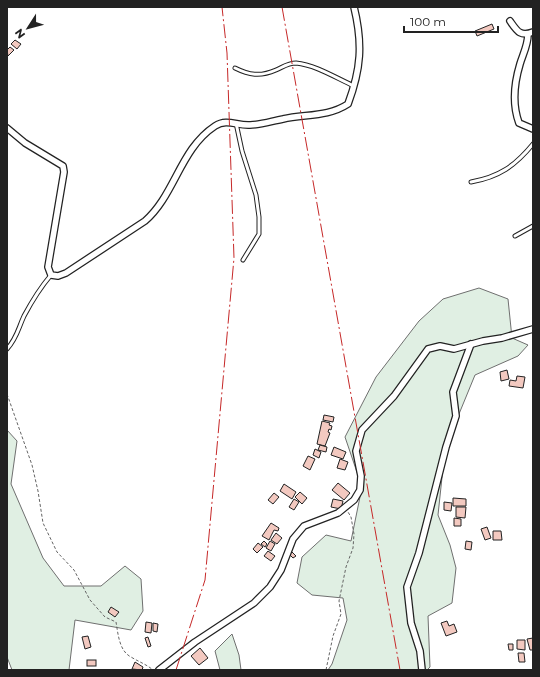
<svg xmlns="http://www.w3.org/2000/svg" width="540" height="677" font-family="Montserrat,sans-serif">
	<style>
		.green { fill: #e0efe3; stroke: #6f6f6f }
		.building { fill: #f3c9c0; stroke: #222 }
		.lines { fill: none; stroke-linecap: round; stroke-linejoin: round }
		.service-casing { stroke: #222; stroke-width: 5 }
		.minor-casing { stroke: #222; stroke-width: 8 }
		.path { stroke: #646464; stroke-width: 1; stroke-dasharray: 3 2; stroke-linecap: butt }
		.service { stroke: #fff; stroke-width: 3 }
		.minor { stroke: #fff; stroke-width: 5.5 }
		.power { stroke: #c62828; stroke-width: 1; stroke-dasharray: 14 3 2 3; stroke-linecap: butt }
	</style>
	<rect width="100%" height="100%" fill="#fff"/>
	<!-- green -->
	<g class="green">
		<polygon points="479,288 508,299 512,338 528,345 518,356 475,375 452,431 443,468 438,515 450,545 456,568 452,603 428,616 430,667 427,670 328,670 332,664 347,620 343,598 312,595 297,583 302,557 326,535 351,541 362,487 345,437 376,377 419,321 443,299"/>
		<polygon points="7,430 17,441 11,484 43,558 64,586 101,586 125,566 141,579 143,611 131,630 75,620 69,670 12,670 7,657"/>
		<polygon points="232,634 239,655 241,670 220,670 215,651"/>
	</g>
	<!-- building -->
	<g class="building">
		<polygon points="492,24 494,29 477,36 475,31"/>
		<polygon points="15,40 21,44 17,49 11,44"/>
		<polygon points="10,47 14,50 8,56 7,50"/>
		<polygon points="507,370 509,379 501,381 500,372"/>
		<polygon points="517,376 525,377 523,388 509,386 510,380 516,381"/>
		<polygon points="324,415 334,417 333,422 323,420"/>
		<polygon points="322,421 330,423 329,425 332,426 331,430 329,429 328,432 330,433 325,446 317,444"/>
		<polygon points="320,445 327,447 326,452 318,450"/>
		<polygon points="334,447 346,452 343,459 331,455"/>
		<polygon points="315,449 321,452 319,458 313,455"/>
		<polygon points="308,456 315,459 310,470 303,466"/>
		<polygon points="340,459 348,462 345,470 337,468"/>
		<polygon points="338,483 350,493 344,500 332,490"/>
		<polygon points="284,484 296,492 292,499 280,491"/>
		<polygon points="300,492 307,498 302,504 295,497"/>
		<polygon points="274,493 279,497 273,504 268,500"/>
		<polygon points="453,498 466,499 466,506 453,506"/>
		<polygon points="294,499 299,502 294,510 289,507"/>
		<polygon points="333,499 343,501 341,509 331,507"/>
		<polygon points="444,502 452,503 451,511 444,510"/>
		<polygon points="456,507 466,507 465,518 456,517"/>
		<polygon points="454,518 461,519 461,526 454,526"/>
		<polygon points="271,523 279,528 278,531 274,530 269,540 262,536"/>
		<polygon points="487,527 491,538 485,540 481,529"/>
		<polygon points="493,531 501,531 502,540 493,540"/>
		<polygon points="276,533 282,538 277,544 271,540"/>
		<polygon points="264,541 267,544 265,547 261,544"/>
		<polygon points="270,541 275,544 271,551 266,548"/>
		<polygon points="466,541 472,542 471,550 465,549"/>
		<polygon points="258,543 263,547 257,553 253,549"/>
		<polygon points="290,550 296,556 293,558 288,553"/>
		<polygon points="268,551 275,556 271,561 264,556"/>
		<polygon points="111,607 119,612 115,617 108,612"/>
		<polygon points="447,621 449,626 454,624 457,632 446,636 441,623"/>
		<polygon points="146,622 152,623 151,633 145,632"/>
		<polygon points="153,623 158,624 157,632 153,631"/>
		<polygon points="88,636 91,647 85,649 82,637"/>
		<polygon points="148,637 151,646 148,647 145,638"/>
		<polygon points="533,638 533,650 530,650 527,639"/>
		<polygon points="517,640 525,640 525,650 517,649"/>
		<polygon points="508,644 513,644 513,650 509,650"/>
		<polygon points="200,648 208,658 199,665 191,656"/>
		<polygon points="518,653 524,653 525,662 519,662"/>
		<rect x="87" y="660" width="9" height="6"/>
		<polygon points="135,662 143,667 142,670 132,669"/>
	</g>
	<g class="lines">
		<defs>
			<g id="service">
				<path d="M235,68C249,75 260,77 276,70C283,67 288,63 296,63C316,65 336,78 354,86"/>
				<polyline points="236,123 242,151 256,195 259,217 259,234 243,260"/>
				<path d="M471,182C499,177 515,166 533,144"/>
				<polyline points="515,236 533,226"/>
				<path d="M7,349C17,338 18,329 24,316C32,301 40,288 51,275"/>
			</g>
			<g id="minor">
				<path d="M510,21C517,31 520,37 533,32"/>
				<path d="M528,34C528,45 523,54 520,64C514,84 512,104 519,123L533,129"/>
				<path d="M7,128L25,143L63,166L64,172L48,267L51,275L58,276L66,273L145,221C175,195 180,149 215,126C227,118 237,126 250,125C261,125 272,121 283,119C306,114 328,117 348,104C361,69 363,44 354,7"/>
				<polyline points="159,670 195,642 254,603 270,587 281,570 293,539 304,526 338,513 354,500 360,490 361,476 356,451 362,430 394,396 428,349 440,346 454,349 483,341 502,338 533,329"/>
				<polyline points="422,670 420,651 411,623 407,587 419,553 446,447 456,416 453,392 471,344"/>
			</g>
		</defs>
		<!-- service casing -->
		<use href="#service" class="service-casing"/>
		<!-- minor casing -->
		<use href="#minor" class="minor-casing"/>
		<!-- path -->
		<g class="path">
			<path d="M7,394L32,465L38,491L43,523L57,552L74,570L90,600L105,617L116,622C118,633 119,651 131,657C139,662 146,664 153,670"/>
			<polyline points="326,670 333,636 341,614 339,601 346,567 353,548 354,534 351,517 348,512"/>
		</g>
		<!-- service -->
		<use href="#service" class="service"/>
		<!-- minor -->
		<use href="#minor" class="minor"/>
		<!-- power -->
		<g class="power">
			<polyline points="282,7 400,670"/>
			<polyline points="176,670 205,580 234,258 227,53 222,7"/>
		</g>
	</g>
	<!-- border -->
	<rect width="540" height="677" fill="none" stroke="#222222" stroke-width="16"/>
	<!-- north arrow -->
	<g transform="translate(28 28) rotate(234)" stroke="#ffffff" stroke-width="3" paint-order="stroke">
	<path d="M0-3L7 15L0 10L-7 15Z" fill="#222222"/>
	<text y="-6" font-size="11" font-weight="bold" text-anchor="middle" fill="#222222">N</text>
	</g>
	<!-- scale -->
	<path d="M404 26v6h94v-6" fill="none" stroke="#222222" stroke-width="2"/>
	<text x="410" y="26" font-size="12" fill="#222222" stroke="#ffffff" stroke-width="3" paint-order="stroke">100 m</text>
</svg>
